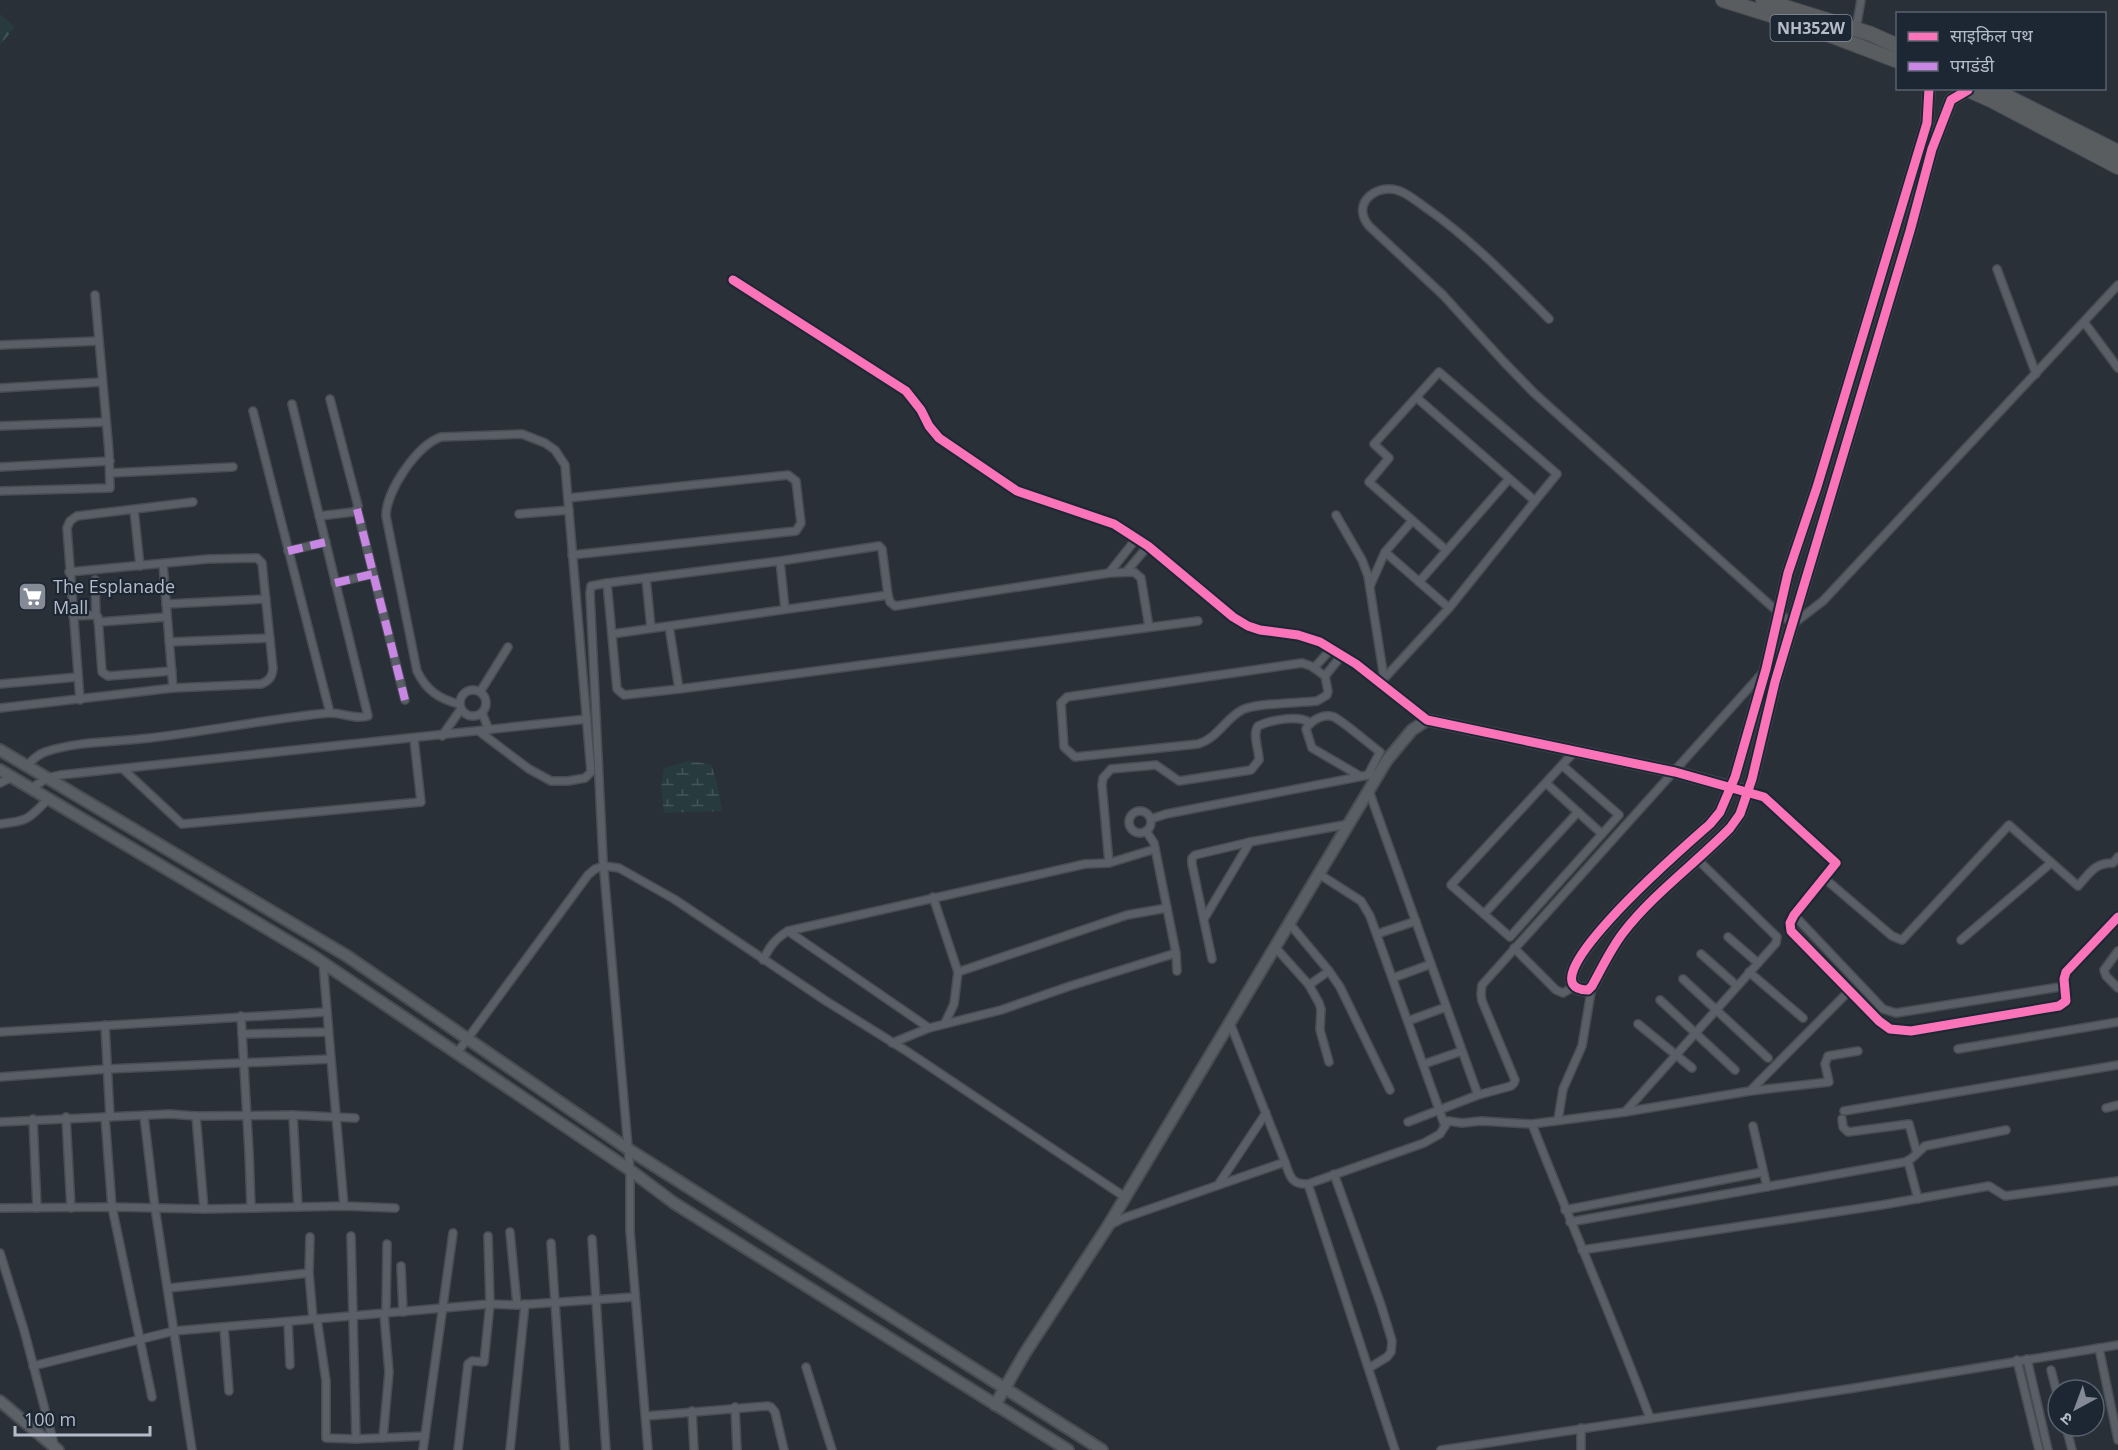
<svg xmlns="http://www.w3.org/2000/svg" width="2118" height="1450" font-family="'Open Sans','Noto Sans Devanagari',sans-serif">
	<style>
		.forest { fill: url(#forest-firs) }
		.wetland { fill: url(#wetland-marsh) }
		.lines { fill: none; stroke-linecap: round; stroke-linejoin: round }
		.street-casing { stroke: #484c53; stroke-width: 10 }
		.secondary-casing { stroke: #484c53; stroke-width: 14 }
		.primary-casing { stroke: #484c55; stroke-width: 14 }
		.highway-casing { stroke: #474c53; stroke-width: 16 }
		.street { stroke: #5a5e66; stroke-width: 7 }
		.secondary { stroke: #595d64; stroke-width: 10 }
		.primary { stroke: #5c6168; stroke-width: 10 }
		.highway { stroke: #5a5d60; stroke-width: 14 }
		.quiet { stroke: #c787e3; stroke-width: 8; stroke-dasharray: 15 8; stroke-linecap: butt }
		.cycleway-casing { stroke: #1d2633; stroke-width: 13 }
		.cycleway { stroke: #fb73b8; stroke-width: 9 }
		.labels { text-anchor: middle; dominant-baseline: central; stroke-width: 4.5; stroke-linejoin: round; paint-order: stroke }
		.shield { fill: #1d2633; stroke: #878f9c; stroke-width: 1.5 }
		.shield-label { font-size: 16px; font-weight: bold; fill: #b4bcc9 }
		.poi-label { font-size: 18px; fill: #b4bcc9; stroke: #1d2633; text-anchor: start }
	</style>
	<defs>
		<pattern id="forest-firs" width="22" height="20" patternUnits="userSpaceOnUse" patternTransform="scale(1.5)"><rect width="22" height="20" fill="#273a3e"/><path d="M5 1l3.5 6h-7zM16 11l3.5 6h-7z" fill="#445559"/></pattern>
		<pattern id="wetland-marsh" width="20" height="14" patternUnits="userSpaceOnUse" patternTransform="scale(1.5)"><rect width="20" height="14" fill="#273a3e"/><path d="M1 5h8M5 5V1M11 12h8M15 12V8" fill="none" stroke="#445559"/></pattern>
	</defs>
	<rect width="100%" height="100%" fill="#2a3038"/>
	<!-- forest -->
	<polygon class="forest" points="0,14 15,27 0,45"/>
	<!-- wetland -->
	<polygon class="wetland" points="688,761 711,764 718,787 722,811 664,813 661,788 664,768"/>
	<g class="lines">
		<defs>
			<g id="street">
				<polyline points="1856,29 1861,0"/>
				<polyline points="1997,269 2036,374"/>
				<path d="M733,280L906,391L921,410L929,426L939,438L1017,491L1114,524L1148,546L1233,617C1241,621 1248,627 1258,629C1277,634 1298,632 1317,641C1359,660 1390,695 1427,720"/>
				<path d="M1549,319C1511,281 1473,241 1429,210C1420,204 1411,196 1402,192C1380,181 1349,202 1369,226L1443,295L1503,361L1534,393L1779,613L1793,624L1823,601L2118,285"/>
				<polyline points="2084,322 2118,368"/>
				<polyline points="0,345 98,341"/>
				<polyline points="0,388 102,382"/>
				<polyline points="253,411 330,713"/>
				<polyline points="0,426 106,422"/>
				<polyline points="0,467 110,461"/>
				<polyline points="110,473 233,467"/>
				<polyline points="0,491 110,488 109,452 95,295"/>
				<polyline points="568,498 788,475 796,481 801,523 796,531 572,555"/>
				<polyline points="357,509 405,700"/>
				<polyline points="134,510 140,566"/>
				<polyline points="519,514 569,510"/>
				<polyline points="1336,515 1362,560 1368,576 1384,678"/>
				<polyline points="319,516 353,512 357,509 358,506 330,399"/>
				<polyline points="1446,550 1369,482 1389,458 1374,444 1439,372 1557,474 1535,501"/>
				<polyline points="288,551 326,542"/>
				<polyline points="1385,552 1449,608"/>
				<polyline points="780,561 785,609"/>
				<polyline points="163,564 173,688"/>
				<polyline points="1126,572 1148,546"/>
				<polyline points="1109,573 1136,539"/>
				<polyline points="646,578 651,628"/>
				<polyline points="95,580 96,616"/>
				<polyline points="1419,582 1509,479"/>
				<polyline points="335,583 373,574"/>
				<polyline points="607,583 591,586 590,593 603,860 630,1170 630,1231 648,1450"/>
				<polyline points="1370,586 1385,552 1412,521"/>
				<polyline points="166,604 266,599"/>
				<polyline points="73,616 95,615 98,617 102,672 108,676 172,671"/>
				<polyline points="98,622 167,617"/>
				<polyline points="669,626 679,689"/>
				<polyline points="1149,627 1141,578 1134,572 1109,573 895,606 890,602 888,595 882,549 879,546 780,561 607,583 617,689 624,695 679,689 1198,621"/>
				<polyline points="612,634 888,595"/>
				<polyline points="169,642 270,638"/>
				<path d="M1302,663L1311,666L1325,676L1328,691L1327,695L1317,701C1300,703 1255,703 1242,710C1225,719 1218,738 1198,744L1075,757L1064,747L1061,703L1067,697Z"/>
				<polyline points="1314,668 1331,649"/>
				<polyline points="1325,676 1342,655"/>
				<polyline points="1380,683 1449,608 1535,501 1417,398"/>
				<polyline points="0,684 78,677"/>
				<circle cx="473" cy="703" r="13"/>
				<polyline points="480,692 508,647"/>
				<polyline points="80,700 67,528 70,521 77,516 193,502"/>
				<path d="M459,704C439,699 426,690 417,671L386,516C386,491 417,445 441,437L522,434L545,443L555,450L565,465L591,772L585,778L568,781H551L529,769L480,732"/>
				<path d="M0,708L173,688L261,684C269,681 272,677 273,669L262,563L257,558L208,559L69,572"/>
				<polyline points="482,713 489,730"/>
				<polyline points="442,736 461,709"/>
				<path d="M27,766C32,760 37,755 45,752C77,741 116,742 150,738C209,731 268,719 328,713C342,712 354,720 368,716L292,404"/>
				<polyline points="1563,766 1619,815 1510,937 1451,885 1576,750"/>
				<polyline points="123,769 182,824 421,802 414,739"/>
				<path d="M1360,776L1312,748L1306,729C1311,720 1324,713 1334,717C1344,722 1369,744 1380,752L1368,775"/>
				<polyline points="0,783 12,777"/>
				<polyline points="1546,783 1602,834"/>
				<polyline points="32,788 47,778 60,775 587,719"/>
				<polyline points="1369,791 1478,1095"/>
				<polyline points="1748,792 1764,797 1836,863 1794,915 1790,927 1879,1021 1890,1029 1911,1031 2059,1006 2066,1001 2064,979 2066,972 2118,917"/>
				<circle cx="1140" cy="822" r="11"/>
				<polyline points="1151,819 1166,814 1379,773"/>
				<path d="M0,824C28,821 29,819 48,799"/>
				<polyline points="1146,831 1154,843 1176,953 1177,971"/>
				<path d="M1109,863L1102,785L1103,778L1111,769L1156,765L1179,781L1251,770L1259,760C1259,749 1252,735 1258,726C1271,720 1297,715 1309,722"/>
				<polyline points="1319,874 1361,901 1370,916 1445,1126"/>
				<path d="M1824,878L1892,936L1902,940L2009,825L2078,886C2090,873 2094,863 2113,863L2118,857"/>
				<polyline points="933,897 958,972 954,1004 945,1023"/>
				<polyline points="1484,914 1578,812"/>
				<polyline points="1794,915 1883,1009 1896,1013 2066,986"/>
				<polyline points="1204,919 1250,842"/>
				<polyline points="1289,923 1329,971 1340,987 1390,1090"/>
				<polyline points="788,931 929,1028"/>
				<polyline points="1377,934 1416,921"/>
				<polyline points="1728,937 1758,963"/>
				<polyline points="1961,940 2051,863"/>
				<polyline points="1275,947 1309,985 1319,1003 1321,1009 1320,1030 1329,1062"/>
				<polyline points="1514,948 1556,990 1563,993 1575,986"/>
				<polyline points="2118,951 2104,970 2106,976 2118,988"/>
				<polyline points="1701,954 1736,985"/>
				<polyline points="1212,959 1192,864 1192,858 1195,855 1250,842 1349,824"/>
				<path d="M763,960C770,946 775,939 788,931L1085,864L1109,863L1155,849"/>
				<polyline points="958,972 1127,915 1167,908"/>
				<polyline points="1749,972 1803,1018"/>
				<polyline points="1393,978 1431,964"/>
				<polyline points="1683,979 1768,1058"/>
				<polyline points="1309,985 1329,971"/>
				<polyline points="1660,1000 1735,1070"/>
				<polyline points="241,1016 249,1152 251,1207"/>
				<polyline points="1408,1021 1446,1007"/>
				<polyline points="1230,1023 1285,1162"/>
				<polyline points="1638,1024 1692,1068"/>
				<polyline points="105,1025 110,1117"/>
				<polyline points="0,1032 327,1012"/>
				<polyline points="242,1034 328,1032"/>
				<polyline points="892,1043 929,1028 1001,1010 1070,986 1176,953"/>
				<polyline points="1958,1049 2118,1022"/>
				<polyline points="457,1053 588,875 595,869 604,866 619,868 674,899 826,1001 908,1052 1125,1197"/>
				<polyline points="331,1059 344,1206"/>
				<polyline points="1424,1064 1462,1051"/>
				<polyline points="0,1077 107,1069 331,1059 323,962"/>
				<polyline points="1750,1091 1849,991"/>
				<polyline points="2106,1108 2118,1105"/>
				<polyline points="1844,1111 2118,1065"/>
				<polyline points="1625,1112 1776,943 1777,937 1698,860"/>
				<polyline points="293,1115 298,1207"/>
				<polyline points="144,1116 155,1208 192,1450"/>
				<polyline points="196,1116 204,1209"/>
				<polyline points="66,1117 71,1208"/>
				<polyline points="105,1117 112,1207 152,1397"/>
				<polyline points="33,1119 37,1208"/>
				<polyline points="1842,1119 1843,1127 1848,1132 1909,1124 1917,1153"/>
				<polyline points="1558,1120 1563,1089 1582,1046 1592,986"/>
				<polyline points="0,1122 170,1114 196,1116 293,1115 355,1118"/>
				<polyline points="1408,1122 1478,1095 1511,1086 1514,1083 1515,1080 1482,1001 1481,994 1482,985 1766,669 1780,664"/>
				<path d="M1532,1124C1570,1222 1613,1319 1650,1418"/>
				<polyline points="1753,1126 1767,1187"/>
				<polyline points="1908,1161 1918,1199"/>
				<polyline points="1334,1174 1381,1305 1392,1341 1391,1352 1387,1357 1369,1368"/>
				<polyline points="1308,1184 1395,1450"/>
				<polyline points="1218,1185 1266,1113"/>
				<polyline points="0,1208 112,1207 204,1209 344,1206 395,1208"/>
				<polyline points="1565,1210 1763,1172"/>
				<polyline points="1570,1222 1905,1162 1912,1158 1925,1146 2006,1130"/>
				<path d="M1110,1225L1121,1219L1285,1162C1290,1176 1291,1185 1308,1184L1424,1143L1440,1134L1448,1121L1462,1123L1481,1121L1532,1124L1625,1112L1750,1091L1829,1082L1825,1064L1828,1056L1858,1051"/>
				<polyline points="510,1232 517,1305"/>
				<polyline points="351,1236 356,1439"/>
				<polyline points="310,1237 309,1273 313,1319"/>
				<polyline points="592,1239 606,1450"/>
				<polyline points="551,1243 565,1450"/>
				<polyline points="1582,1250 1882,1205 1989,1186 2005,1196 2118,1181"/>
				<polyline points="0,1253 24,1330 55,1448"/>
				<polyline points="401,1266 403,1312"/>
				<polyline points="169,1288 309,1273"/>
				<polyline points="386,1313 387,1244"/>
				<polyline points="317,1319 326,1381 326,1438 356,1439 425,1436"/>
				<polyline points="288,1322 290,1365"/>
				<polyline points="224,1327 229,1391"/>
				<polyline points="2099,1348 2118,1440"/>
				<polyline points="2027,1359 2048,1450"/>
				<polyline points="2017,1360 2039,1450"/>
				<polyline points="33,1366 174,1331 490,1304 517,1305 635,1297"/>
				<polyline points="806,1367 832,1450"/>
				<polyline points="2051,1370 2058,1397"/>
				<polyline points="735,1407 737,1450"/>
				<polyline points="692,1411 694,1450"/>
				<polyline points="646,1416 768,1406 771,1407 775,1412 784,1450"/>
				<polyline points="2066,1426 2072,1450"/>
				<polyline points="1581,1428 1581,1450"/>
				<polyline points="383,1438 389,1372 384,1314"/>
				<polyline points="423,1450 453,1233"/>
				<polyline points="458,1450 468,1364 472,1361 484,1362 490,1304 488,1236"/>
				<polyline points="510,1450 525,1304"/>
				<polyline points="1441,1450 1848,1389 2118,1345"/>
			</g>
			<g id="secondary">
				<path d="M1929,88L1927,123L1817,487L1788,573L1766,669L1735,777L1720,812L1710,824C1698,835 1517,989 1588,990L1592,986C1602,968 1610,950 1623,933C1653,894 1695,864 1730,828L1740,814L1752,779L1775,682L1910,231L1932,149L1951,100L1968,90"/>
				<polyline points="0,750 347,956 628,1149 1102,1450"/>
				<polyline points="0,770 313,956 630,1170 674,1203 1068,1450"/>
				<polyline points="995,1405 1025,1353 1108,1226 1387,760 1412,730 1427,720 1675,772 1748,792"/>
			</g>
			<polyline id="primary" points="0,1401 58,1450"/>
			<g id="highway">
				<polyline points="1723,0 1809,27 1898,61"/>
				<polyline points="1763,0 1871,34 1898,46"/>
				<polyline points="1964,88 1991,100 2118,167"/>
				<polyline points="1990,88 2118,152"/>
			</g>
		</defs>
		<!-- street casing -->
		<use href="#street" class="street-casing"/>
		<!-- secondary casing -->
		<use href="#secondary" class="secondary-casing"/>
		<!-- primary casing -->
		<use href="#primary" class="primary-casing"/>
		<!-- highway casing -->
		<use href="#highway" class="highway-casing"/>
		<!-- street -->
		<use href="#street" class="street"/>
		<!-- secondary -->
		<use href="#secondary" class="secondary"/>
		<!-- primary -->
		<use href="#primary" class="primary"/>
		<!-- highway -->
		<use href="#highway" class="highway"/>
		<!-- quiet -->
		<g class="quiet">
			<polyline points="357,509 405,700"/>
			<polyline points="288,551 326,542"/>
			<polyline points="335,583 373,574"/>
		</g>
		<defs>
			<g id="cycleway">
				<path d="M1929,88L1927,123L1817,487L1788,573L1766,669L1735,777L1720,812L1710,824C1698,835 1517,989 1588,990L1592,986C1602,968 1610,950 1623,933C1653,894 1695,864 1730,828L1740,814L1752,779L1775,682L1910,231L1932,149L1951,100L1968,90"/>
				<polyline points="733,280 906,391 921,410 929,426 939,438 1017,491 1114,524 1148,546 1233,617 1248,626 1260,630 1298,635 1320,642 1356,664 1427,720 1675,772 1764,797 1836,863 1794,915 1790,923 1791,931 1879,1021 1890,1029 1911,1031 2059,1006 2066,1001 2064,979 2066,972 2118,917"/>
			</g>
		</defs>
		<!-- cycleway casing -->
		<use href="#cycleway" class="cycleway-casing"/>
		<!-- cycleway -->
		<use href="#cycleway" class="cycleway"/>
	</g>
	<!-- icons -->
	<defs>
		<symbol id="supermarket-square" viewBox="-11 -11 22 22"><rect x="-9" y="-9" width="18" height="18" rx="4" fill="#848b96" stroke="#1d2633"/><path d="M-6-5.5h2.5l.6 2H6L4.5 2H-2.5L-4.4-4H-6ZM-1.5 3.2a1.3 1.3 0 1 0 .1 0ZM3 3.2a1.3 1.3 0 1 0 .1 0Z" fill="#fff"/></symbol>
	</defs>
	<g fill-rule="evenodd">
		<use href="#supermarket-square" x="16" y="580" width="33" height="33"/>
	</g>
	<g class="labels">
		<!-- shield labels -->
		<rect class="shield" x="1770.5" y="15" width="81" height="26" rx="4.5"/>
		<g class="shield-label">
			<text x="1811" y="28">NH352W</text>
		</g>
		<!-- poi labels -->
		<g class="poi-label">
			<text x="53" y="586">The Esplanade<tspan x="53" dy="21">Mall</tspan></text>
		</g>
	</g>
	<!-- legend -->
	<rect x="1896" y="12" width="210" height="78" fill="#1d2633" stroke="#59626f" stroke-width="1.5"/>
	<rect x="1908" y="32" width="30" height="9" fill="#fb73b8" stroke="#59626f" stroke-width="1.5"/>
	<text x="1950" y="42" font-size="18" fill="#b4bcc9">साइकिल पथ</text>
	<rect x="1908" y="62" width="30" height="9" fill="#c787e3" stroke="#59626f" stroke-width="1.5"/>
	<text x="1950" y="72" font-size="18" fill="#b4bcc9">पगडंडी</text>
	<!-- north arrow -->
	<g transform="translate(2076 1408) rotate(221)"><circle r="28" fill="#1d2633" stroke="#59626f" stroke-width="1.5"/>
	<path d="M0-4.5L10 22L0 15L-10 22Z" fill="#848b96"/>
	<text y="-9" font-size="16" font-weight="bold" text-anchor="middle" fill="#b4bcc9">उ</text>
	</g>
	<!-- scale -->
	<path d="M15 1426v9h135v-9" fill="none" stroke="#b4bcc9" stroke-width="3"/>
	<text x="24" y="1426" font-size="18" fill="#b4bcc9" stroke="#1d2633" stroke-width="4.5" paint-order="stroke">100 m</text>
</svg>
